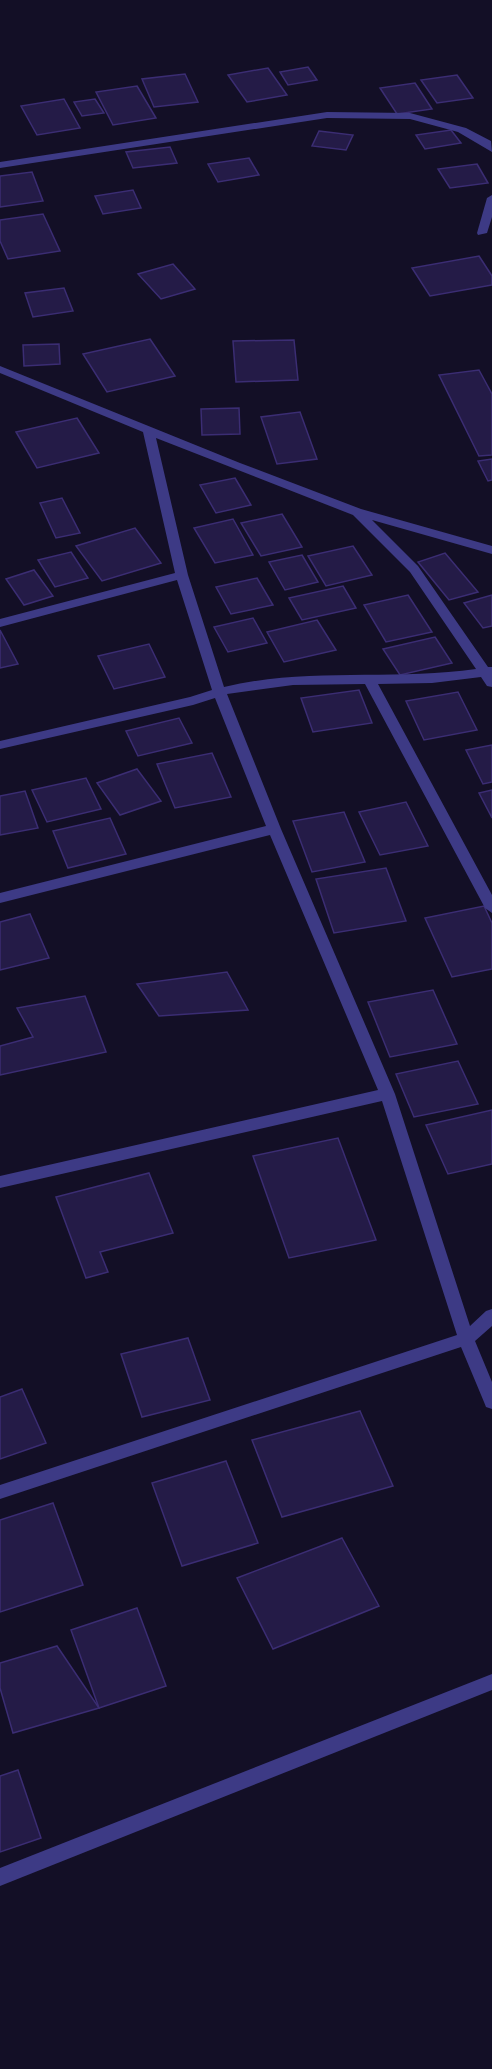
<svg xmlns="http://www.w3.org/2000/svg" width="492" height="2069" font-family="Manrope,sans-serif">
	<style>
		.building { fill: #241b47; stroke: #3b2d73; stroke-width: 1.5 }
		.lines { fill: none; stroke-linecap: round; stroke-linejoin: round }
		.minor { fill: #3d3a85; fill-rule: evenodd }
	</style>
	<rect width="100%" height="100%" fill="#130f26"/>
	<!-- building -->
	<g class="building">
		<polygon points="308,67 317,80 288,85 280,72"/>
		<polygon points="268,68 287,95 247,102 228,75"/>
		<polygon points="185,74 198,102 154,107 142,79"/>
		<polygon points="457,75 473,98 437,103 421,80"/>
		<polygon points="415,83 432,109 397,114 380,88"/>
		<polygon points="137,86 156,118 113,125 96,92"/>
		<polygon points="64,99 80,128 37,135 21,106"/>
		<polygon points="95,99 104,113 82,116 74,102"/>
		<polygon points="451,130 461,143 425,149 416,135"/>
		<polygon points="319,131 353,135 346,150 312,146"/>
		<polygon points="170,147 177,163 133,168 126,152"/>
		<polygon points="249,158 259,175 218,182 208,164"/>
		<polygon points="477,164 488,183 450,188 438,169"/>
		<polygon points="32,172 43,201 0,207 0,176"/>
		<polygon points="133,190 141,208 103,214 95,196"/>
		<polygon points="43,214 60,251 8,259 0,241 0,220"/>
		<polygon points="479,256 492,276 492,285 430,296 412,268"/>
		<polygon points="173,264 195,289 161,299 138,274"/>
		<polygon points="64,288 73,311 33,317 25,293"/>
		<polygon points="150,339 175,376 107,392 83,354"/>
		<polygon points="294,340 298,380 236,382 233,341"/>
		<polygon points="59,344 60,364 24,366 23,345"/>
		<polygon points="479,370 492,394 492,455 479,456 439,375"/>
		<polygon points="239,408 240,434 202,435 201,409"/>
		<polygon points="300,412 317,459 277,464 261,417"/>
		<polygon points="77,418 99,453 37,468 16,432"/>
		<polygon points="492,459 492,480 488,481 478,461"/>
		<polygon points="235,478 251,505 216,513 200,485"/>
		<polygon points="62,498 80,533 56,538 40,503"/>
		<polygon points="282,514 302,547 261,556 241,523"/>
		<polygon points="233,519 253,555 215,563 194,528"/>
		<polygon points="135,528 161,563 102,581 76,546"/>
		<polygon points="353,546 372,575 326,586 308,556"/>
		<polygon points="71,552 88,578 55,587 38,560"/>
		<polygon points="445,553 478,592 449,600 418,562"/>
		<polygon points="302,555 318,582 285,590 269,562"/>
		<polygon points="34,570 53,596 24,605 6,579"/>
		<polygon points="257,578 273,605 231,614 216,587"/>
		<polygon points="343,586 356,608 302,620 289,598"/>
		<polygon points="408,595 432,632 386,642 364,605"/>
		<polygon points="492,595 492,626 483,628 464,603"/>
		<polygon points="253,618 267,643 228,652 214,627"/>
		<polygon points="317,620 336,650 284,662 267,632"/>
		<polygon points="0,630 18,664 0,668"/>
		<polygon points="435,637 452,663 400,675 383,649"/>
		<polygon points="149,644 165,677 114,689 98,656"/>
		<polygon points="359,690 372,723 313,732 301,698"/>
		<polygon points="458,692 477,730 424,740 406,701"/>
		<polygon points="179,718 192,743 138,756 126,731"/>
		<polygon points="492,745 492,782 483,784 466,750"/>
		<polygon points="212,753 231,797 175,808 157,764"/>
		<polygon points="137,769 161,801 120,815 97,783"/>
		<polygon points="86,778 101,809 47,822 32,790"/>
		<polygon points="492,790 492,818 479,793"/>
		<polygon points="25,791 38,828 0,835 0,796"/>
		<polygon points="406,802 428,846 380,855 359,812"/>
		<polygon points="344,812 365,862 312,872 293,821"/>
		<polygon points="110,818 126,854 68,868 53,831"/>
		<polygon points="386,868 406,921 334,933 316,879"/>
		<polygon points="484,906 492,923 492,969 452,977 425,918"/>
		<polygon points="30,914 49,958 0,970 0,922"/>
		<polygon points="227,972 248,1010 159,1016 137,984"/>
		<polygon points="433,990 457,1044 390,1057 368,1002"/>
		<polygon points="85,996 106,1052 0,1075 0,1046 33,1037 17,1008"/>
		<polygon points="458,1061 478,1104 414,1117 396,1074"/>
		<polygon points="492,1110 492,1164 448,1174 426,1125"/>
		<polygon points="338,1138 376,1240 289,1258 253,1156"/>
		<polygon points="149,1173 173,1233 100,1252 108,1272 86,1278 56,1197"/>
		<polygon points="188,1338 210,1400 142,1417 121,1354"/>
		<polygon points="22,1389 46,1443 0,1459 0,1397"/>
		<polygon points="360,1411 393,1486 282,1517 252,1440"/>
		<polygon points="226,1461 258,1543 182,1566 152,1483"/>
		<polygon points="53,1503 83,1585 0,1612 0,1520"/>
		<polygon points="342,1538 379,1606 273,1649 237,1578"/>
		<polygon points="137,1608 166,1686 99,1708 71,1630"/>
		<polygon points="57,1646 99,1708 13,1733 0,1688 0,1663"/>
		<polygon points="18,1770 41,1838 0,1852 0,1776"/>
	</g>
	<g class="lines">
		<!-- minor -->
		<g class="minor">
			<polygon points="327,112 410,113 466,128 491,141 492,152 458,132 410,119 327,118 0,168 0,162"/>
			<polygon points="492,195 492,217 487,233 478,235 477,233 487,198"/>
			<path d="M0,366L240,463L361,509L492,546V554L372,520L418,566L488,667H492V687L487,686L481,677L432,683L378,684L492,895V913L485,908L365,684L293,685L227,694L281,829L395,1094L470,1326L486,1311L492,1309V1326L475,1341L492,1382V1409L486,1407L484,1402L461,1347L0,1499V1485L457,1335L382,1101L0,1188V1176L378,1090L270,835L0,903V893L266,826L215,698L193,705L0,749V741L190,697L212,690L177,580L0,627V619L175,573L143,432L0,373ZM156,438L353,515L410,572L476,669C392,681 307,667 224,687L188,575Z"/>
			<polygon points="492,1674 492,1690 0,1886 0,1868"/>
		</g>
	</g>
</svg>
